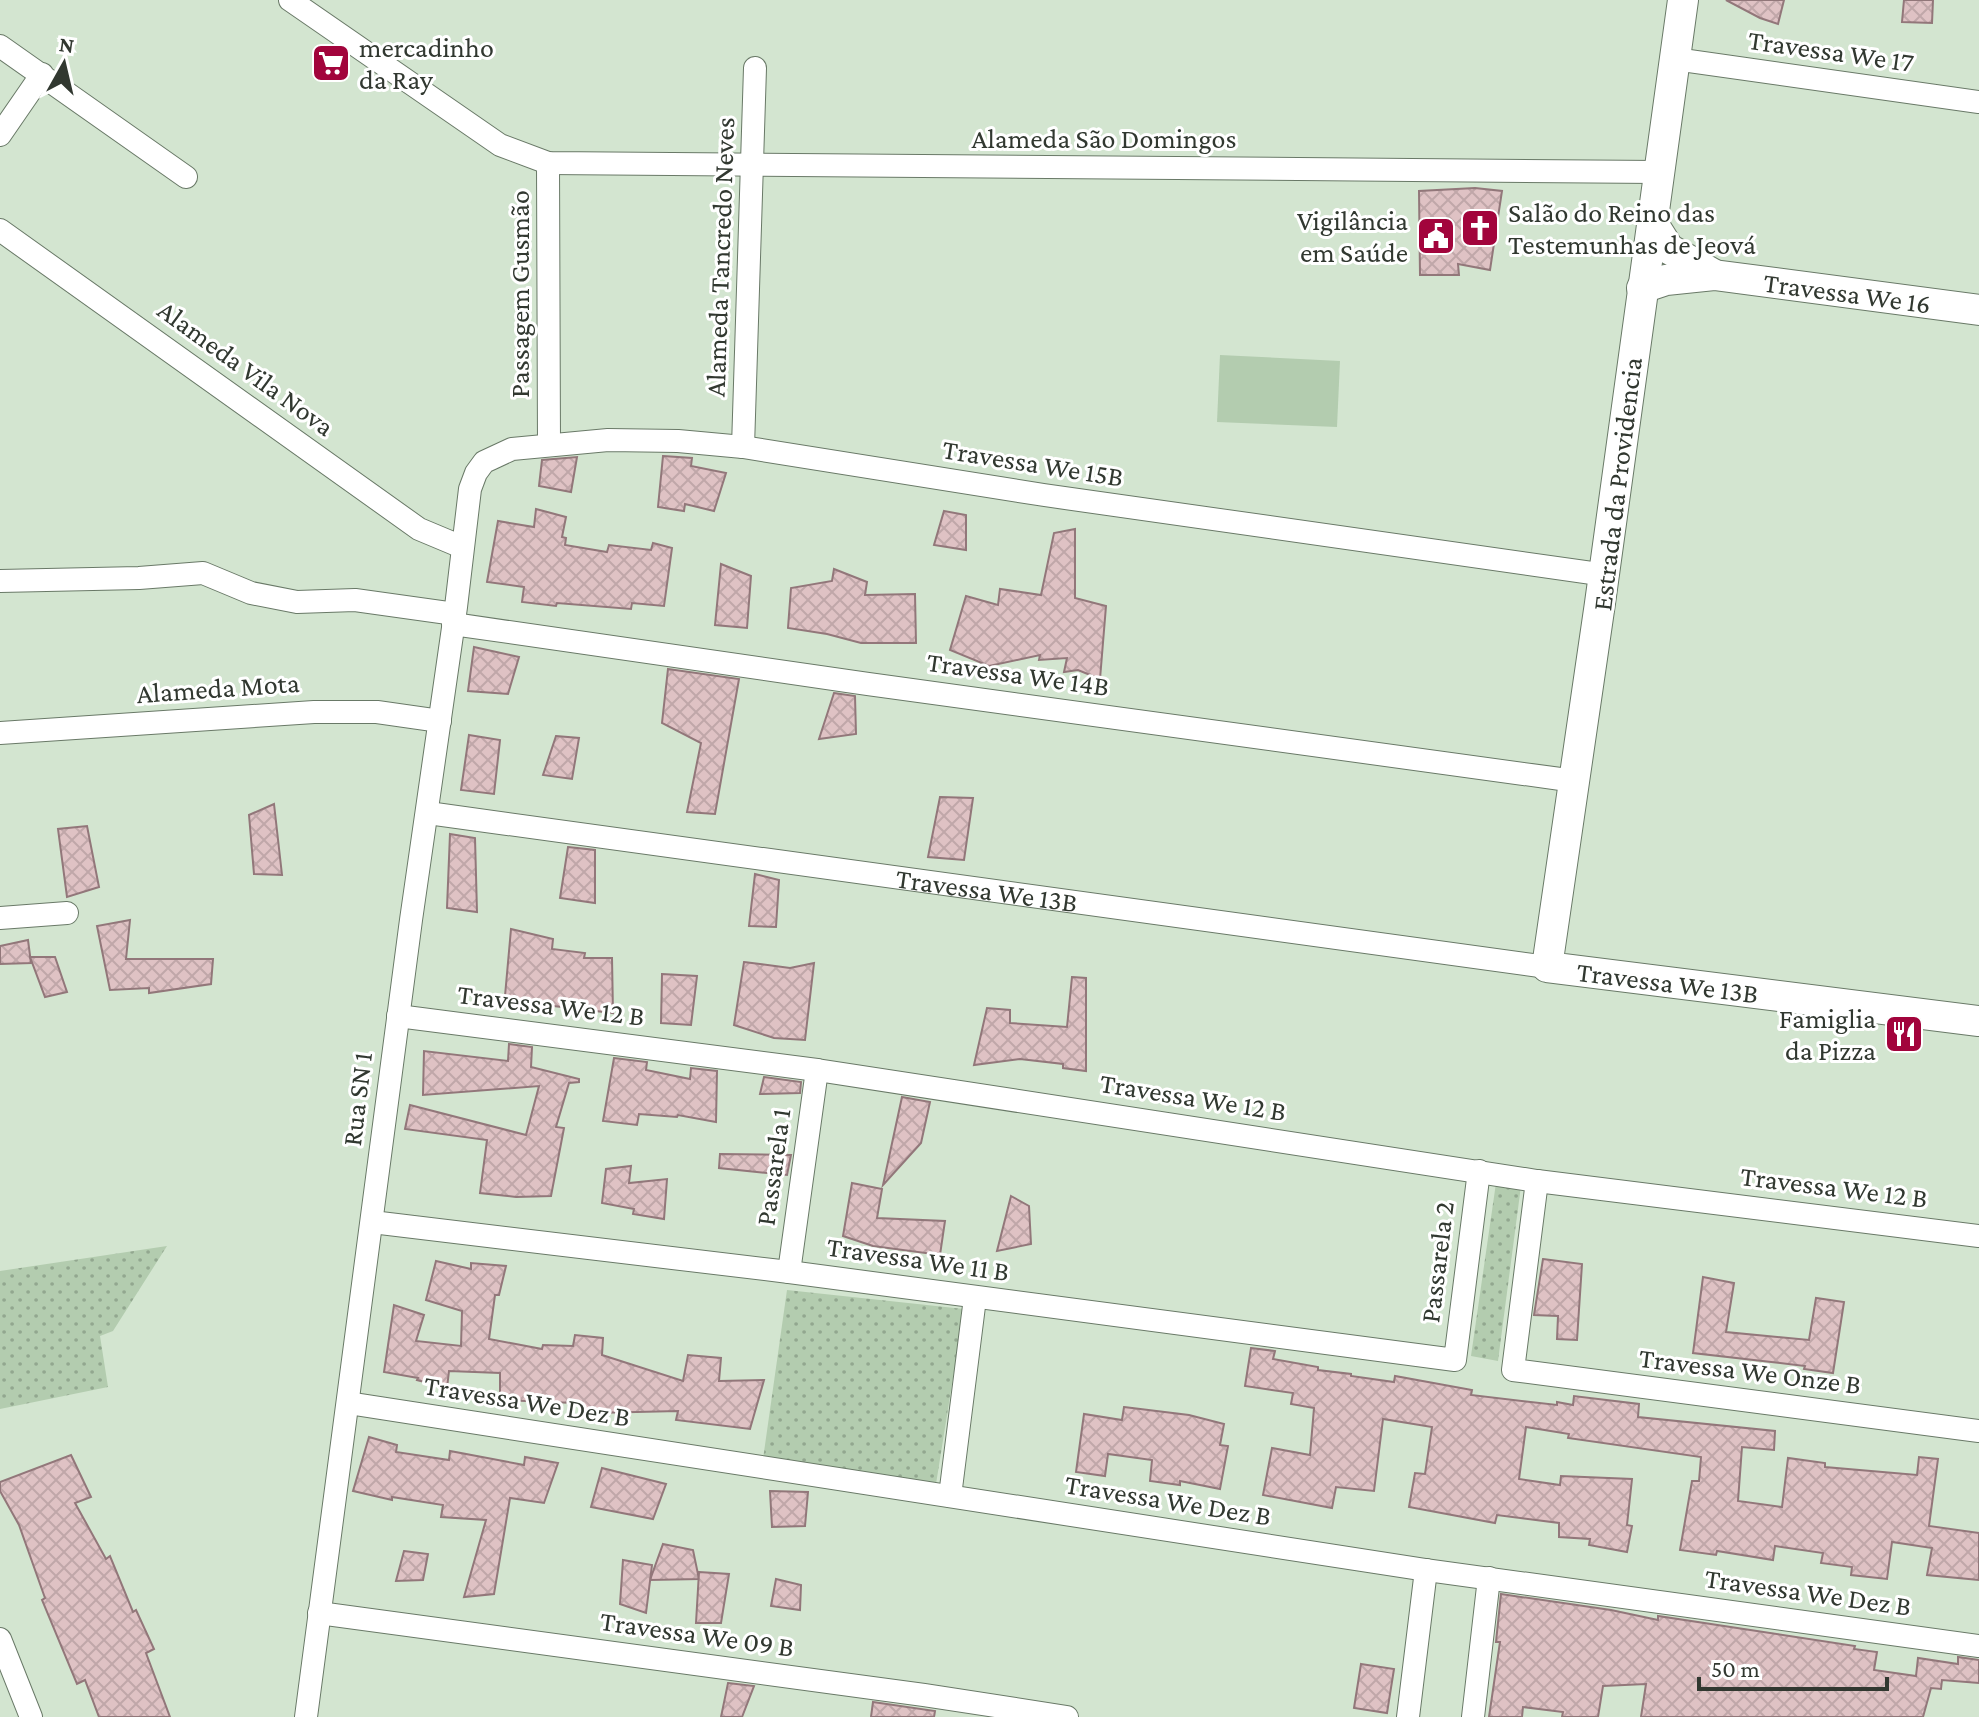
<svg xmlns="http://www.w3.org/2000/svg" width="1979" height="1717" font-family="'Crimson Pro',serif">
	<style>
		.green { fill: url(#green-dots) }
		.pitch { fill: #b3ccaf }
		.building { fill: url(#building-cross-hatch); stroke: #92777a; stroke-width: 2 }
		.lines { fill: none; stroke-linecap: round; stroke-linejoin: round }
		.minor-casing { stroke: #697967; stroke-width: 24 }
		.secondary-casing { stroke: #697967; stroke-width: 32 }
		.minor { stroke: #fff; stroke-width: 22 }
		.secondary { stroke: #fff; stroke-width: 30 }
		.labels { text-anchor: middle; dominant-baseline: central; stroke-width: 6; stroke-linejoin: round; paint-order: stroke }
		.poi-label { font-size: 28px; fill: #313830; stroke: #fff; text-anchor: start }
		.street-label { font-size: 28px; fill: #313830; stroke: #fff }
	</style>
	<defs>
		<pattern id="green-dots" width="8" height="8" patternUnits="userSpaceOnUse" patternTransform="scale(2)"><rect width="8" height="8" fill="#b3ccaf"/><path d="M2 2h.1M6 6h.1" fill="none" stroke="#92a78f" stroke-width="1.8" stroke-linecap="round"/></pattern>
		<pattern id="building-cross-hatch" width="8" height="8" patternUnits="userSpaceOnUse" patternTransform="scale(2)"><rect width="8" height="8" fill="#dfc2c4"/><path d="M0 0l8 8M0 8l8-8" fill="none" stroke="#c0a7a9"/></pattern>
	</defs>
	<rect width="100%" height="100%" fill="#d3e5d0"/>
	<!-- green -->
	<g class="green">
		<polygon points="1496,1183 1521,1186 1498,1361 1471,1356"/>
		<polygon points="167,1246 113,1331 100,1336 108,1387 0,1409 0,1271"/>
		<polygon points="787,1290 964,1309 936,1484 763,1459"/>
	</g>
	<!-- pitch -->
	<polygon class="pitch" points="1220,355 1340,361 1337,427 1217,422"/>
	<!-- building -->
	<g class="building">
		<polygon points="1726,0 1784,0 1778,24 1760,18"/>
		<polygon points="1904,0 1933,0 1932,23 1902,22"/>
		<polygon points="1475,188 1502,191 1490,270 1458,264 1459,275 1420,275 1419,191"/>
		<polygon points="663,456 692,458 691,466 726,473 714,511 685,504 684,511 658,507"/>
		<polygon points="577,457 571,492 539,486 542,460"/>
		<polygon points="536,509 566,517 562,537 566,538 565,545 607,552 609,545 651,550 653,543 672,548 664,606 632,603 631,609 557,603 556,606 522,602 524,587 487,582 498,521 534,527"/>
		<polygon points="944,511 966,515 966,550 934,545"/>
		<polygon points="1075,529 1075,598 1106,606 1100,679 1078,670 1064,672 1067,658 1039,660 1040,655 989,666 950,650 966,596 998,605 1000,589 1041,595 1054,533"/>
		<polygon points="721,564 751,576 747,628 715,625"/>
		<polygon points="834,569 867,582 865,595 915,594 916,643 861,643 827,634 788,628 791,588 832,581"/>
		<polygon points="474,647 519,657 508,694 468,691"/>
		<polygon points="668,669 739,679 715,814 687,812 701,743 662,723"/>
		<polygon points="834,693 855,696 856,734 819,739"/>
		<polygon points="469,735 500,740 494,794 461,790"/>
		<polygon points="556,736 579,738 572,779 543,775"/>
		<polygon points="940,797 973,798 964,860 928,857"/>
		<polygon points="274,804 282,875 254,874 249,815"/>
		<polygon points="87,826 99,887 67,897 58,829"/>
		<polygon points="450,834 475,838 477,912 447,908"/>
		<polygon points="568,847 595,850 595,903 560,898"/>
		<polygon points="755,874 779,880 776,927 749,926"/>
		<polygon points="130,920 126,959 213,959 211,984 149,993 149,988 110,990 97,926"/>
		<polygon points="511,929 553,939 552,949 585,953 584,958 612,958 613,1013 545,1005 505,996"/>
		<polygon points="28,940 31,963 0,964 0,946"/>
		<polygon points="30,957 55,957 67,992 45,997"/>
		<polygon points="744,962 790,968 814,963 805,1040 774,1038 734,1025"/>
		<polygon points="662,974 697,976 691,1025 661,1023"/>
		<polygon points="1072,977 1086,978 1086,1071 1063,1068 1063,1064 1020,1059 974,1065 987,1008 1010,1010 1010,1023 1067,1027"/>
		<polygon points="509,1044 532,1047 531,1067 579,1079 579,1082 569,1083 556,1127 564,1128 551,1196 516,1197 480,1193 487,1140 405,1129 410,1105 526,1135 539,1086 423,1095 424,1051 508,1061"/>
		<polygon points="614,1058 647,1062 646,1070 690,1079 691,1068 717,1071 716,1122 678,1115 677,1117 639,1114 637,1125 603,1121"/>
		<polygon points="764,1077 801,1082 800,1093 760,1094"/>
		<polygon points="902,1097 930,1102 921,1143 883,1185"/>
		<polygon points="720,1154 791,1155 787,1175 719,1168"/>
		<polygon points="631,1166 629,1183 667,1179 664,1219 633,1214 634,1209 602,1203 606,1169"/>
		<polygon points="852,1183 882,1189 877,1218 945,1221 940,1255 873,1246 843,1236"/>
		<polygon points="1011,1196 1029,1206 1031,1244 997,1251"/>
		<polygon points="1543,1259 1582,1264 1577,1340 1557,1339 1558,1316 1534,1315"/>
		<polygon points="436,1261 471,1269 471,1263 506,1266 499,1295 495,1295 489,1339 542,1349 543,1345 573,1346 575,1335 603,1338 602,1355 683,1381 688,1355 721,1358 719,1381 764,1380 750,1429 676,1420 678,1411 595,1413 574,1403 500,1400 500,1373 449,1371 447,1388 417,1380 418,1378 384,1372 394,1305 424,1315 416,1341 461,1346 462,1311 426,1300"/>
		<polygon points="1703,1277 1734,1283 1726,1332 1809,1340 1816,1298 1844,1302 1833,1373 1804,1369 1805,1366 1693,1353"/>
		<polygon points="1251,1348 1275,1351 1273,1359 1318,1367 1318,1370 1351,1374 1351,1376 1394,1382 1395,1376 1472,1390 1471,1395 1557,1405 1557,1402 1573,1405 1574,1396 1639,1404 1638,1417 1775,1431 1774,1450 1742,1447 1738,1501 1782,1507 1788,1458 1825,1463 1825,1467 1917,1475 1919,1457 1938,1459 1929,1526 1979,1533 1979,1580 1927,1575 1932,1548 1892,1542 1887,1579 1851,1575 1852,1567 1821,1563 1823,1553 1775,1546 1773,1560 1717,1551 1716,1555 1680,1550 1692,1481 1699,1481 1701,1457 1568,1438 1569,1434 1526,1427 1519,1479 1560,1485 1561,1476 1632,1479 1627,1525 1632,1526 1627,1552 1589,1545 1590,1539 1559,1537 1559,1523 1497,1515 1495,1523 1409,1507 1415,1473 1425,1474 1432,1427 1383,1419 1374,1491 1336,1487 1332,1508 1263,1495 1272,1448 1310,1455 1314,1408 1291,1404 1293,1393 1245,1386"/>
		<polygon points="1124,1407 1189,1415 1224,1424 1220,1445 1228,1446 1220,1489 1180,1481 1180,1485 1150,1481 1152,1460 1108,1454 1105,1476 1076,1472 1084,1414 1122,1420"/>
		<polygon points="369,1437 397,1445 396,1452 449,1460 450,1451 524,1465 525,1457 558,1463 544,1503 510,1498 494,1594 464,1597 486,1520 441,1517 443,1505 392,1497 392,1500 353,1491"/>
		<polygon points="71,1455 91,1497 75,1503 106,1559 110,1556 133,1612 136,1610 154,1649 146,1653 170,1717 99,1717 85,1680 77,1684 42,1600 45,1598 19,1525 0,1491 0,1482"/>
		<polygon points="602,1468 666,1484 653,1519 591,1507"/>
		<polygon points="770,1491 808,1492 805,1526 772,1527"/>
		<polygon points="663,1544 693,1550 699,1579 650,1580"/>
		<polygon points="404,1551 428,1554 423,1580 396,1581"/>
		<polygon points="623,1560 652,1565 646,1613 620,1604"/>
		<polygon points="699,1572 729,1574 721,1623 696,1623"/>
		<polygon points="776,1579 801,1585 800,1610 771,1606"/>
		<polygon points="1501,1594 1611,1610 1658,1620 1658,1616 1855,1646 1854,1649 1877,1652 1874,1670 1916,1676 1918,1658 1958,1664 1958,1657 1979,1660 1979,1683 1942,1680 1941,1689 1931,1688 1923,1717 1641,1717 1646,1684 1603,1686 1598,1717 1562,1717 1563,1712 1523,1707 1522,1717 1489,1717 1500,1642 1496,1642"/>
		<polygon points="1361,1664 1394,1669 1387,1713 1354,1708"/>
		<polygon points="728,1683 754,1686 742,1717 721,1717"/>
		<polygon points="873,1702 935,1711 934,1717 871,1717"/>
	</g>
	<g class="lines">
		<defs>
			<g id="minor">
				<polyline points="290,0 500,145 548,163 1658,172"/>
				<polyline points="0,46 186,177"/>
				<polyline points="1675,59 1979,102"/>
				<polyline points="0,135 42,74"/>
				<polyline points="548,163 549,444"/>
				<polyline points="0,230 419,529 462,547"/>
				<polyline points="743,447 755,68"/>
				<polyline points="0,581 139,578 203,573 251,593 297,602 355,600 455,614"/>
				<polyline points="453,624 868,684 1575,781"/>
				<polyline points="0,733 314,712 377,712 440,721"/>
				<path id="s1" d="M428,813L1547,967"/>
				<polyline points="0,918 67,913"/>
				<polyline points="398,1016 817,1070 1537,1181 1979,1236"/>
				<polyline points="1537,1181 1513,1370 1979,1431"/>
				<polyline points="372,1222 789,1272 1455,1360 1479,1171"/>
				<polyline points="789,1272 817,1070"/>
				<polyline points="348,1403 1426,1570 1979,1646"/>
				<polyline points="950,1496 975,1298"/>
				<polyline points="319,1613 924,1695 1067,1717"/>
				<polyline points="0,1639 31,1717"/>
				<polyline points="306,1717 411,920 456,607 470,489 476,473 484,462 512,449 608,440 678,441 743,447 1044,495 1606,575"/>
				<polyline points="1408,1717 1426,1570"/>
				<polyline points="1473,1717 1489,1578"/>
			</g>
			<g id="secondary">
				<path id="s2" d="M1683,0C1640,323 1595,645 1547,967L1979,1021"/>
				<polyline points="1652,222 1669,249 1713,274"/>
				<path id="s3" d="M1642,288L1666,280L1714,275L1979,310"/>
			</g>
		</defs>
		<!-- minor casing -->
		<use href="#minor" class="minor-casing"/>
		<!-- secondary casing -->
		<use href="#secondary" class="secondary-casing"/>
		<!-- minor -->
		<use href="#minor" class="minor"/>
		<!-- secondary -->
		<use href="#secondary" class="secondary"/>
	</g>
	<!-- icons -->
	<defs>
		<symbol id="supermarket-square" viewBox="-11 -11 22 22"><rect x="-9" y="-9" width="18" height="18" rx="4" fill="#a2043c" stroke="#fff"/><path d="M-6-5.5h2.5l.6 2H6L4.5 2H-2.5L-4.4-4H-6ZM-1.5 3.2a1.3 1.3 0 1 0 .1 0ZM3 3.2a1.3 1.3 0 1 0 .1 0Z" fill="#fff"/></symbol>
		<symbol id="church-square" viewBox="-11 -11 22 22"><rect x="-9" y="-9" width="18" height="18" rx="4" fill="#a2043c" stroke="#fff"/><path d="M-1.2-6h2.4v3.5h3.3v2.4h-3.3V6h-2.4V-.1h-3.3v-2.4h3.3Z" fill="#fff"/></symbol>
		<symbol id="civic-square" viewBox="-11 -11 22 22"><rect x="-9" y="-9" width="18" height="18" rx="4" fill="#a2043c" stroke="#fff"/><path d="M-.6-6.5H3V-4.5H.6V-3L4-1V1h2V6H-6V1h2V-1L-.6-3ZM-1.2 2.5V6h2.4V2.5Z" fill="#fff"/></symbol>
		<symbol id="restaurant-square" viewBox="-11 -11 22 22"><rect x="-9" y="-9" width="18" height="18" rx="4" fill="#a2043c" stroke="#fff"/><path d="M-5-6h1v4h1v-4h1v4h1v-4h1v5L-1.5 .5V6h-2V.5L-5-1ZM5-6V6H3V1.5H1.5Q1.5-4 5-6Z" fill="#fff"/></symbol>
	</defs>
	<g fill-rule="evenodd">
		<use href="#supermarket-square" x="309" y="41" width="44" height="44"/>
		<use href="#church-square" x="1458" y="206" width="44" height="44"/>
		<use href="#civic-square" x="1414" y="214" width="44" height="44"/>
		<use href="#restaurant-square" x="1882" y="1012" width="44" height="44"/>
	</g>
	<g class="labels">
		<!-- poi labels -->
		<g class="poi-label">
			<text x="359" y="47">mercadinho<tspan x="359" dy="32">da Ray</tspan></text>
			<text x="1508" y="212">Salão do Reino das<tspan x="1508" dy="32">Testemunhas de Jeová</tspan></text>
			<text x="1408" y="220" text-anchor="end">Vigilância<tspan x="1408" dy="32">em Saúde</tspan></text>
			<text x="1876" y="1018" text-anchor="end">Famiglia<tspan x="1876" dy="32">da Pizza</tspan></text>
		</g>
		<!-- street labels -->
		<g class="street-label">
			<text transform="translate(1831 51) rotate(8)">Travessa We 17</text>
			<text x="1104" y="138">Alameda São Domingos</text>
			<text transform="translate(720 257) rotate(-88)">Alameda Tancredo Neves</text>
			<text stroke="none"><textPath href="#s3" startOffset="208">Travessa We 16</textPath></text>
			<text transform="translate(519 294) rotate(-90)">Passagem Gusmão</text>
			<text transform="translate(246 368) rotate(36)">Alameda Vila Nova</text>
			<text transform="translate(1033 463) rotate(9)">Travessa We 15B</text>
			<text transform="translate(1617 484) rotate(-83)">Estrada da Providencia</text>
			<text transform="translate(1018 674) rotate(8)">Travessa We 14B</text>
			<text transform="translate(218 688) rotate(-4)">Alameda Mota</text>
			<text stroke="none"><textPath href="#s1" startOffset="564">Travessa We 13B</textPath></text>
			<text stroke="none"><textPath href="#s2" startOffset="1098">Travessa We 13B</textPath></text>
			<text transform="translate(551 1005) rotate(7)">Travessa We 12 B</text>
			<text transform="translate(1193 1097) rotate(9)">Travessa We 12 B</text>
			<text transform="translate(357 1099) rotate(-83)">Rua SN 1</text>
			<text transform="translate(773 1167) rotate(-82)">Passarela 1</text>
			<text transform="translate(1834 1187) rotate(7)">Travessa We 12 B</text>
			<text transform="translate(918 1259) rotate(8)">Travessa We 11 B</text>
			<text transform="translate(1437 1262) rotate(-83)">Passarela 2</text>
			<text transform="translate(1750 1371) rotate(7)">Travessa We Onze B</text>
			<text transform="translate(527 1401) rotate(9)">Travessa We Dez B</text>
			<text transform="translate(1168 1500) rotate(9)">Travessa We Dez B</text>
			<text transform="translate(1808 1592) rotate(8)">Travessa We Dez B</text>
			<text transform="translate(697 1634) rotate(8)">Travessa We 09 B</text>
		</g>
	</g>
	<!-- north arrow -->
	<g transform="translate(64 64) rotate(8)" stroke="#ffffff" stroke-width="6" paint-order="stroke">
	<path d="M0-6L14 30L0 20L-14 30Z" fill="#313830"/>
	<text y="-12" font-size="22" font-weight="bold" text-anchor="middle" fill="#313830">N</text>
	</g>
	<!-- scale -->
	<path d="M1699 1677v12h188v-12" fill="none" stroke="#313830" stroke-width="4"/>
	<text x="1711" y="1677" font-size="24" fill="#313830" stroke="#ffffff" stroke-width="6" paint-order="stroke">50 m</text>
</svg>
